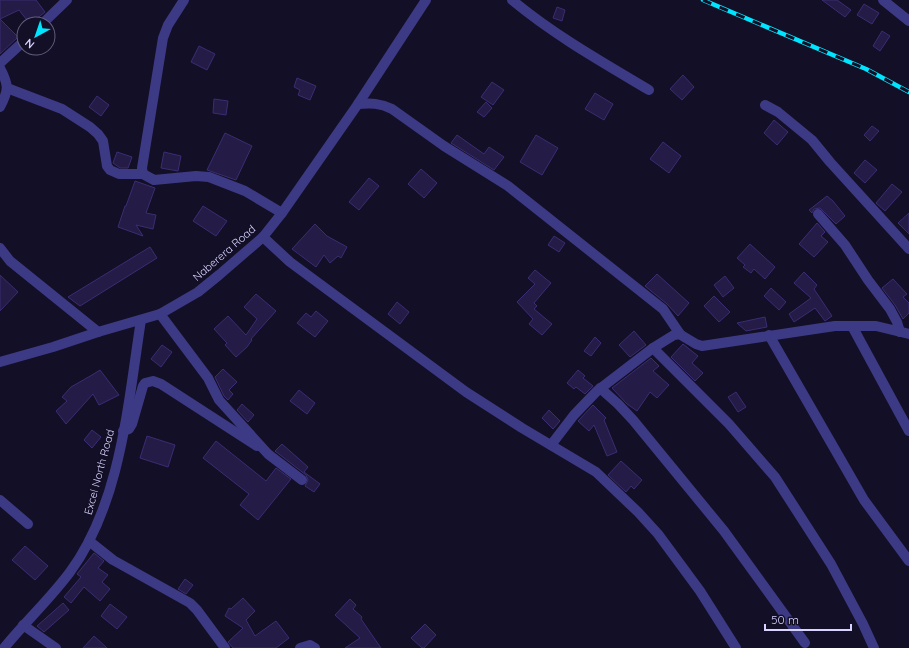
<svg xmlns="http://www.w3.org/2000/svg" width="909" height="648" font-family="Quicksand,sans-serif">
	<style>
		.building { fill: #241b47; stroke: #3b2d73 }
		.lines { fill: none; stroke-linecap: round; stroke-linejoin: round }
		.minor { stroke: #3d3a85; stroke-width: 10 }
		.rail-casing { stroke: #00e5ff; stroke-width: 4.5 }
		.rail { stroke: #130f26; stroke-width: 3; stroke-dasharray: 9; stroke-linecap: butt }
		.labels { text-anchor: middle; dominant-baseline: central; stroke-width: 4; stroke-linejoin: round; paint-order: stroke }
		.street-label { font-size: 11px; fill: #d9d4ff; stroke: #130f26 }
	</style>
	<rect width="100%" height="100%" fill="#130f26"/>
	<!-- building -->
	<g class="building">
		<polygon points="0,0 36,0 45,12 30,24 19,10 0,19 18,37 0,54"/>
		<polygon points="822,0 837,0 851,10 845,17"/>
		<polygon points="864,4 879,13 872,24 857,15"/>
		<polygon points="557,7 565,10 562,21 553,18"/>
		<polygon points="882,31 890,36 880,51 873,46"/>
		<polygon points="199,46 215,54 207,70 191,62"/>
		<polygon points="683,75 694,87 682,100 670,89"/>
		<polygon points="297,78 316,86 310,100 298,95 300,90 294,87"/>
		<polygon points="492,82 504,90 493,105 481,97"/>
		<polygon points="595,93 613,104 604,120 585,109"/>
		<polygon points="97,96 109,105 101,116 89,107"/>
		<polygon points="214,99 228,101 226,115 213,113"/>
		<polygon points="486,102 492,108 484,117 477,112"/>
		<polygon points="774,120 788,132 777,145 764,133"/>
		<polygon points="872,126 879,131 870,141 864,135"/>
		<polygon points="225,133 252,146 236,180 207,170"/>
		<polygon points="457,135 484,154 489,147 504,157 494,170 451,143"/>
		<polygon points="536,135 558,148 542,175 520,162"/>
		<polygon points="663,142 681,156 669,173 650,159"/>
		<polygon points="117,152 132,157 128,168 120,168 113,163"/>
		<polygon points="164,152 181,156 178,171 161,168"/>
		<polygon points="865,160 877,170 865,183 854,173"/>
		<polygon points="421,169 437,183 424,198 408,184"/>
		<polygon points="369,178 379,186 359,210 349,202"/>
		<polygon points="135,181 155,188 146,213 156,215 153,229 136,225 143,236 118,227 125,206 126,206"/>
		<polygon points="892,184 902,192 885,211 876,203"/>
		<polygon points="827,196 833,201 845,216 836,224 820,208 814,209 812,213 809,210"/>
		<polygon points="203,206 227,221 216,236 193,221"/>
		<polygon points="909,213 909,234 898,223"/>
		<polygon points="817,223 825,232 821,236 828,242 814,257 799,244"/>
		<polygon points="315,224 327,236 347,247 341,258 338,256 330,263 324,255 316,267 292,249"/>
		<polygon points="554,236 565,243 559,252 548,245"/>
		<polygon points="750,244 775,267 765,279 754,269 751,273 743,267 745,265 737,258"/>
		<polygon points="150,247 157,258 80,306 68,297"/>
		<polygon points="535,270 551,283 534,303 537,306 534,309 552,324 542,335 529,324 533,319 517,302 535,284 528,278"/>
		<polygon points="804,272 817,285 814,289 832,316 825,321 815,308 794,322 789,314 811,298 794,283"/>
		<polygon points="657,274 689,303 678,316 667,304 645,286"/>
		<polygon points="0,275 18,292 0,311"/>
		<polygon points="725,276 734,288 723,297 714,285"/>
		<polygon points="893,279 907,294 903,297 909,303 909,313 903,319 895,305 882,288"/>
		<polygon points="771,288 786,302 779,310 764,296"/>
		<polygon points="256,294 276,311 251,339 252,340 247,347 236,357 225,345 227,343 214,329 228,316 246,335 257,319 244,307"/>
		<polygon points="714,296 730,312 719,322 704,306"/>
		<polygon points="397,302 409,312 400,324 388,314"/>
		<polygon points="316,311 328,321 315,337 297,323 306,313 311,317"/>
		<polygon points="765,317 767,327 746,331 737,323"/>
		<polygon points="634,331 646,345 630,357 619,345"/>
		<polygon points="595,337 601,343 591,356 584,351"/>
		<polygon points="683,344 698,356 692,363 703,373 695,381 671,357"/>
		<polygon points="162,345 172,352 161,367 151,359"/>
		<polygon points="651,358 659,366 653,371 669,385 657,398 650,392 637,411 627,404 612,388"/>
		<polygon points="223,369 237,382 229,390 233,394 228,400 224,396 215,377"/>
		<polygon points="100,370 119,395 99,405 93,394 66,424 56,411 67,401 62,397 71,387 92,375"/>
		<polygon points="578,370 585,376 583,378 593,386 585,394 576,387 574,389 567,383"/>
		<polygon points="299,390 315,403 307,414 290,401"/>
		<polygon points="736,392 746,407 738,412 728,397"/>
		<polygon points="242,404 254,415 248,422 237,410"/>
		<polygon points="593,405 606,418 604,420 617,452 607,456 594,425 589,431 578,421"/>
		<polygon points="549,410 560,421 553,429 542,418"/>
		<polygon points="92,430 101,437 92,448 84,440"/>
		<polygon points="147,436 175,445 168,467 140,458"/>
		<polygon points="216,441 266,481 276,468 291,479 258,520 240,505 249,494 203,458"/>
		<polygon points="282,444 308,467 304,472 320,484 314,492 305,486 308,480 306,475 275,451"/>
		<polygon points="621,461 642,480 634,489 631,486 626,492 608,475"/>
		<polygon points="25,546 48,566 35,580 12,560"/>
		<polygon points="94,553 104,561 98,568 108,575 102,582 110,589 100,601 84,587 71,603 64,597 81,577 77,574"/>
		<polygon points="185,579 193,585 186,594 178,589"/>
		<polygon points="243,598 255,611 246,620 255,636 276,621 289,638 276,648 233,648 228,642 243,628 225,616 229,608 231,609"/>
		<polygon points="350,599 356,605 353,609 362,617 361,619 381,648 345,648 360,638 335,615"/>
		<polygon points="63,603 69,610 44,632 37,626"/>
		<polygon points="110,604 127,617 117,629 101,616"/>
		<polygon points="425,624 436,635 424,648 422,648 411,638"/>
		<polygon points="94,636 107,648 83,648"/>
	</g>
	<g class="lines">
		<!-- minor -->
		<g class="minor">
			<polyline points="184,0 168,25 163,38 142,168 143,174 154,180 196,176 209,177 245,191 282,213"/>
			<path d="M512,0C554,35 602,62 649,90"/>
			<polyline points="883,0 909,21"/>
			<polyline points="42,24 67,0"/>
			<polyline points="0,63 24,41"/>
			<path d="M0,68C9,85 9,90 0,107"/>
			<polyline points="7,88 62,109 90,127 98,134 103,141 107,166 110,170 119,174 143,174"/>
			<path d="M358,104C371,103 380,103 392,109L444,146L508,186L663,309L680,334"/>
			<polyline points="765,105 778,112 812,140 830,162 909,249"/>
			<polyline points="818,214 845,245 868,280 890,309 897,322 900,332"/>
			<polyline points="263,237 290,262 466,392 522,428 596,472 638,512 658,534 700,591 736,648"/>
			<polyline points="0,248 10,261 98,332"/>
			<polyline points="160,314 208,378 219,400 268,454 302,480"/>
			<polyline points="852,326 909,431"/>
			<polyline points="769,335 864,500 909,561"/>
			<polyline points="653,348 729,424 775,477 831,564 863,624 874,648"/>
			<polyline points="0,362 53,347 98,332 160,314 198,292 219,275 263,237 282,213 358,104 426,0"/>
			<polyline points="600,388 618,404 633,420 724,531 805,643"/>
			<polyline points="123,431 129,429 132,424 143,386 145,383 153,381 161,384 257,446"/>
			<polyline points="551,445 574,415 597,391 653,348 674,335 680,334 681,335 696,344 702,346 835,326 876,326 909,334"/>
			<polyline points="0,500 28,524"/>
			<polyline points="89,541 113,560 190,603 197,610 225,648"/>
			<polyline points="23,625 56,648"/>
			<path d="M4,648C25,622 50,599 70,572C121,503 128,403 141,320"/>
			<polyline points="300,648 310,645 315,648"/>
		</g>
		<defs>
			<polyline id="rail" points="703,0 866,69 909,92"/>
		</defs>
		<!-- rail casing -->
		<use href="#rail" class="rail-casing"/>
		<!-- rail -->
		<use href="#rail" class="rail"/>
	</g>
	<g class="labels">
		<!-- street labels -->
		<g class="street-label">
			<text transform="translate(224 253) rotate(-41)">Naberera Road</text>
			<text transform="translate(99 472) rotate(-75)">Excel North Road</text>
		</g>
	</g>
	<!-- north arrow -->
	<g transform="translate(36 36) rotate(220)"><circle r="19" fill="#130f26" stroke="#625e7d"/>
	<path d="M0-3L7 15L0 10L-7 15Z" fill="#00e5ff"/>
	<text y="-6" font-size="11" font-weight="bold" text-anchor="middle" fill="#d9d4ff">N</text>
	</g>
	<!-- scale -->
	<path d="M765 624v6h86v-6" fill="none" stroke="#d9d4ff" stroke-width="2"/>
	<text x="771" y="624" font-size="12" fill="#d9d4ff" stroke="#130f26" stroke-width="3" paint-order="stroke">50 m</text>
</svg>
